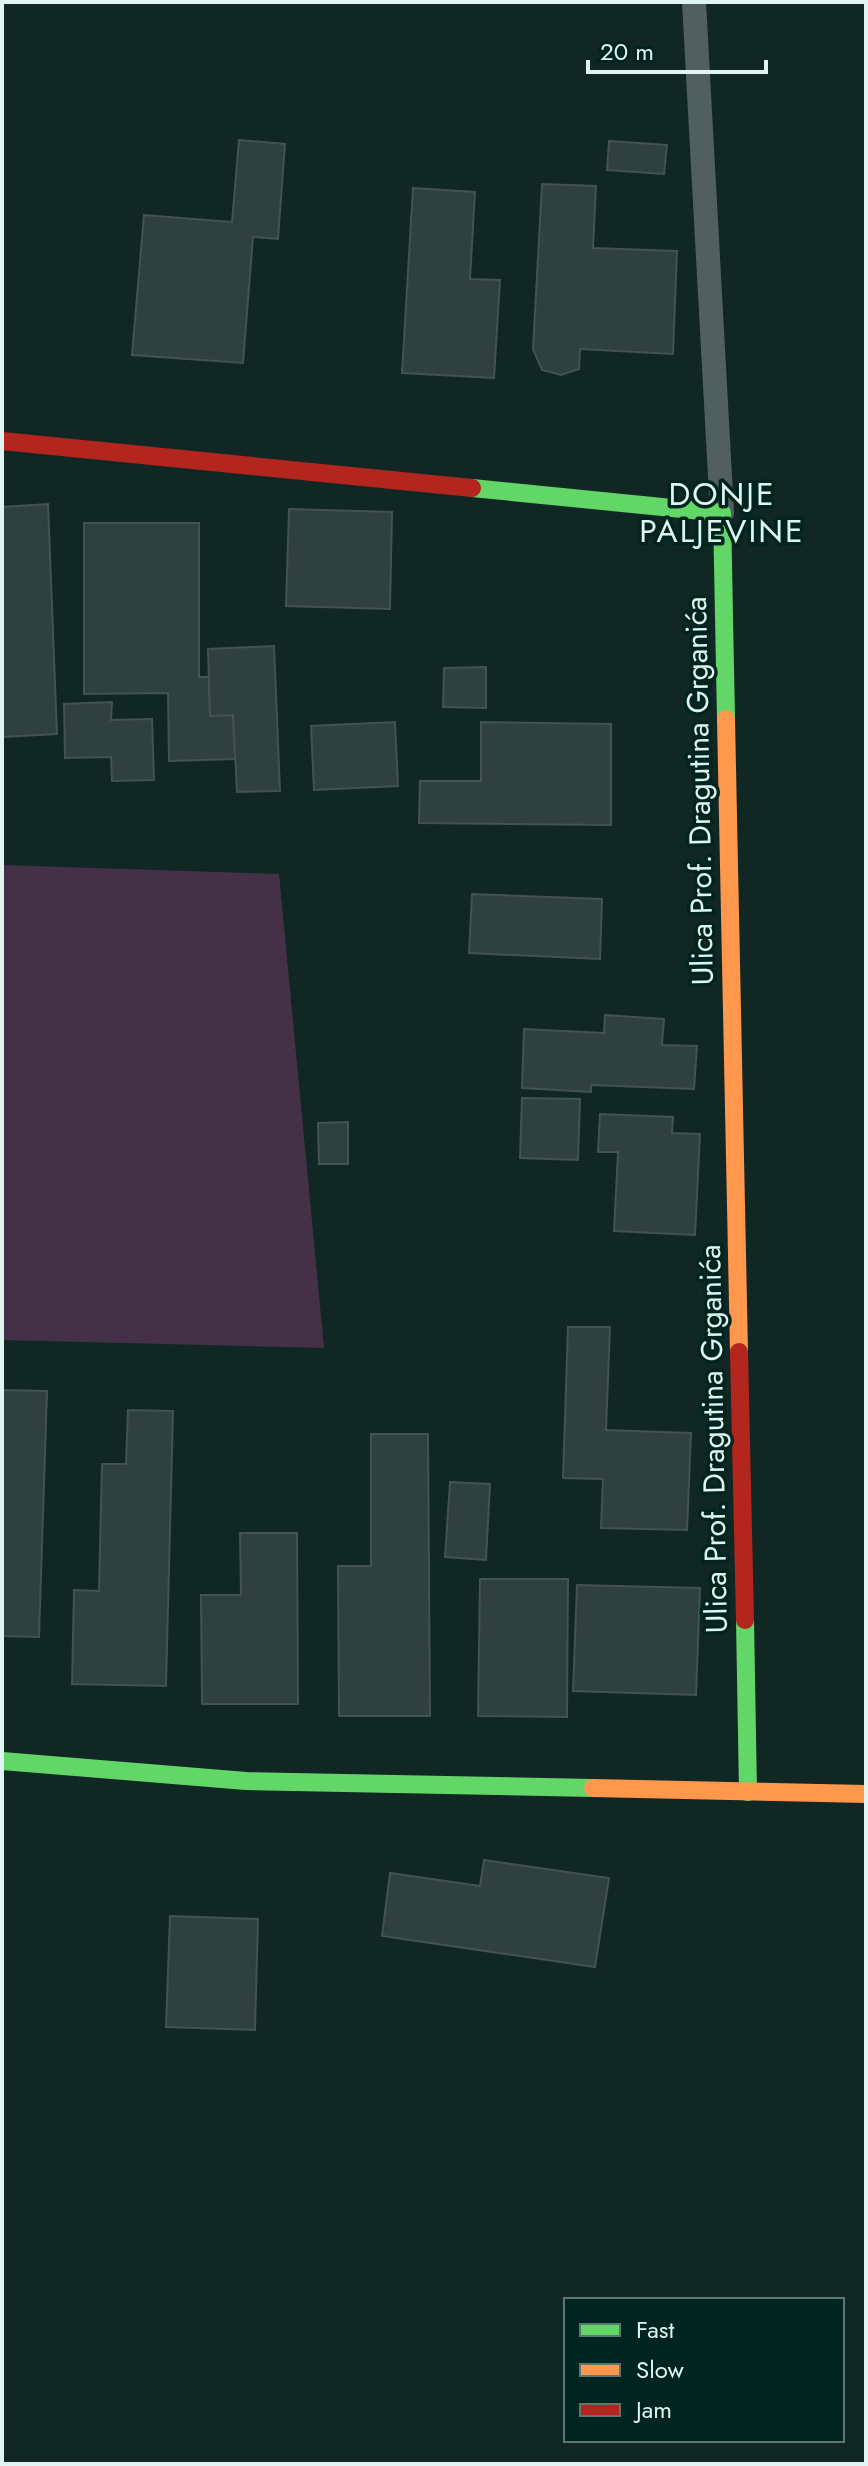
<svg xmlns="http://www.w3.org/2000/svg" width="868" height="2466" font-family="Jost,sans-serif">
	<style>
		.green { fill: #443148 }
		.building { fill: #2f413e; stroke: #425351; stroke-width: 2 }
		.lines { fill: none; stroke-linecap: round; stroke-linejoin: round }
		.lane { stroke: #515f5d; stroke-width: 24 }
		.fast { stroke: #63d668; stroke-width: 18 }
		.slow { stroke: #ff974d; stroke-width: 18 }
		.jam { stroke: #b3261e; stroke-width: 18 }
		.labels { text-anchor: middle; dominant-baseline: central; stroke-width: 7; stroke-linejoin: round; paint-order: stroke }
		.street-label { font-size: 30px; fill: #e0f4f0; stroke: #002520 }
		.neighbourhood-label { font-size: 32px; letter-spacing: 2px; fill: #e0f4f0; stroke: #002520 }
	</style>
	<rect width="100%" height="100%" fill="#112724"/>
	<!-- green -->
	<polygon class="green" points="2,865 279,874 324,1348 2,1340"/>
	<!-- building -->
	<g class="building">
		<polygon points="239,140 285,144 278,239 253,237 243,363 132,355 144,215 232,222"/>
		<polygon points="609,141 667,145 664,174 607,170"/>
		<polygon points="542,184 596,186 593,248 677,251 673,354 580,349 579,369 561,375 542,370 533,349"/>
		<polygon points="413,188 475,192 470,279 500,280 494,378 402,373"/>
		<polygon points="48,504 57,734 2,737 2,507"/>
		<polygon points="289,509 392,512 390,609 286,606"/>
		<polygon points="84,523 199,523 199,677 209,677 210,716 233,715 235,759 169,761 168,693 84,694"/>
		<polygon points="274,646 280,791 237,792 233,715 210,716 208,649"/>
		<polygon points="486,667 486,708 443,707 444,668"/>
		<polygon points="112,702 111,720 152,719 154,780 112,781 111,757 65,758 64,704"/>
		<polygon points="395,722 398,786 314,790 311,726"/>
		<polygon points="481,722 611,724 611,825 419,823 420,781 481,781"/>
		<polygon points="472,894 602,899 600,959 469,953"/>
		<polygon points="605,1015 664,1019 662,1045 697,1046 694,1089 591,1085 591,1092 522,1088 524,1029 604,1033"/>
		<polygon points="522,1098 580,1099 578,1160 520,1158"/>
		<polygon points="600,1114 673,1117 672,1133 700,1134 695,1235 614,1231 618,1152 598,1152"/>
		<polygon points="348,1122 348,1164 319,1164 318,1123"/>
		<polygon points="568,1327 610,1327 606,1430 691,1433 687,1530 601,1528 603,1479 563,1478"/>
		<polygon points="2,1390 47,1391 39,1637 2,1636"/>
		<polygon points="128,1410 173,1411 166,1686 72,1684 74,1590 99,1591 102,1464 126,1464"/>
		<polygon points="371,1434 428,1434 430,1716 339,1716 338,1566 371,1566"/>
		<polygon points="450,1482 490,1484 486,1560 445,1557"/>
		<polygon points="240,1533 297,1533 298,1704 202,1704 201,1595 241,1595"/>
		<polygon points="480,1579 568,1579 567,1717 478,1716"/>
		<polygon points="577,1585 700,1588 696,1695 573,1691"/>
		<polygon points="484,1860 609,1878 595,1967 382,1936 390,1873 480,1886"/>
		<polygon points="170,1916 258,1919 255,2030 166,2027"/>
	</g>
	<g class="lines">
		<!-- lane -->
		<polyline class="lane" points="694,2 722,513"/>
		<!-- fast -->
		<g class="fast">
			<polyline points="472,488 722,513 726,719"/>
			<polyline points="745,1620 748,1792"/>
			<polyline points="2,1761 246,1781 593,1788"/>
		</g>
		<!-- slow -->
		<g class="slow">
			<polyline points="726,719 739,1352"/>
			<polyline points="593,1788 866,1794"/>
		</g>
		<!-- jam -->
		<g class="jam">
			<polyline points="2,441 472,488"/>
			<polyline points="739,1352 745,1620"/>
		</g>
	</g>
	<g class="labels">
		<!-- street labels -->
		<g class="street-label">
			<text transform="translate(699 791) rotate(-91)">Ulica Prof. Dragutina Grganića</text>
			<text transform="translate(713 1439) rotate(-91)">Ulica Prof. Dragutina Grganića</text>
		</g>
		<!-- neighbourhood labels -->
		<g class="neighbourhood-label">
			<text x="722" y="494">DONJE<tspan x="722" dy="37">PALJEVINE</tspan></text>
		</g>
	</g>
	<!-- border -->
	<rect width="868" height="2466" fill="none" stroke="#e0f4f0" stroke-width="8"/>
	<!-- legend -->
	<rect x="564" y="2298" width="280" height="144" fill="#002520" stroke="#5a7873" stroke-width="2"/>
	<rect x="580" y="2324" width="40" height="12" fill="#63d668" stroke="#5a7873" stroke-width="2"/>
	<text x="636" y="2338" font-size="24" fill="#e0f4f0">Fast</text>
	<rect x="580" y="2364" width="40" height="12" fill="#ff974d" stroke="#5a7873" stroke-width="2"/>
	<text x="636" y="2378" font-size="24" fill="#e0f4f0">Slow</text>
	<rect x="580" y="2404" width="40" height="12" fill="#b3261e" stroke="#5a7873" stroke-width="2"/>
	<text x="636" y="2418" font-size="24" fill="#e0f4f0">Jam</text>
	<!-- scale -->
	<path d="M588 60v12h178v-12" fill="none" stroke="#e0f4f0" stroke-width="4"/>
	<text x="600" y="60" font-size="24" fill="#e0f4f0" stroke="#002520" stroke-width="6" paint-order="stroke">20 m</text>
</svg>
